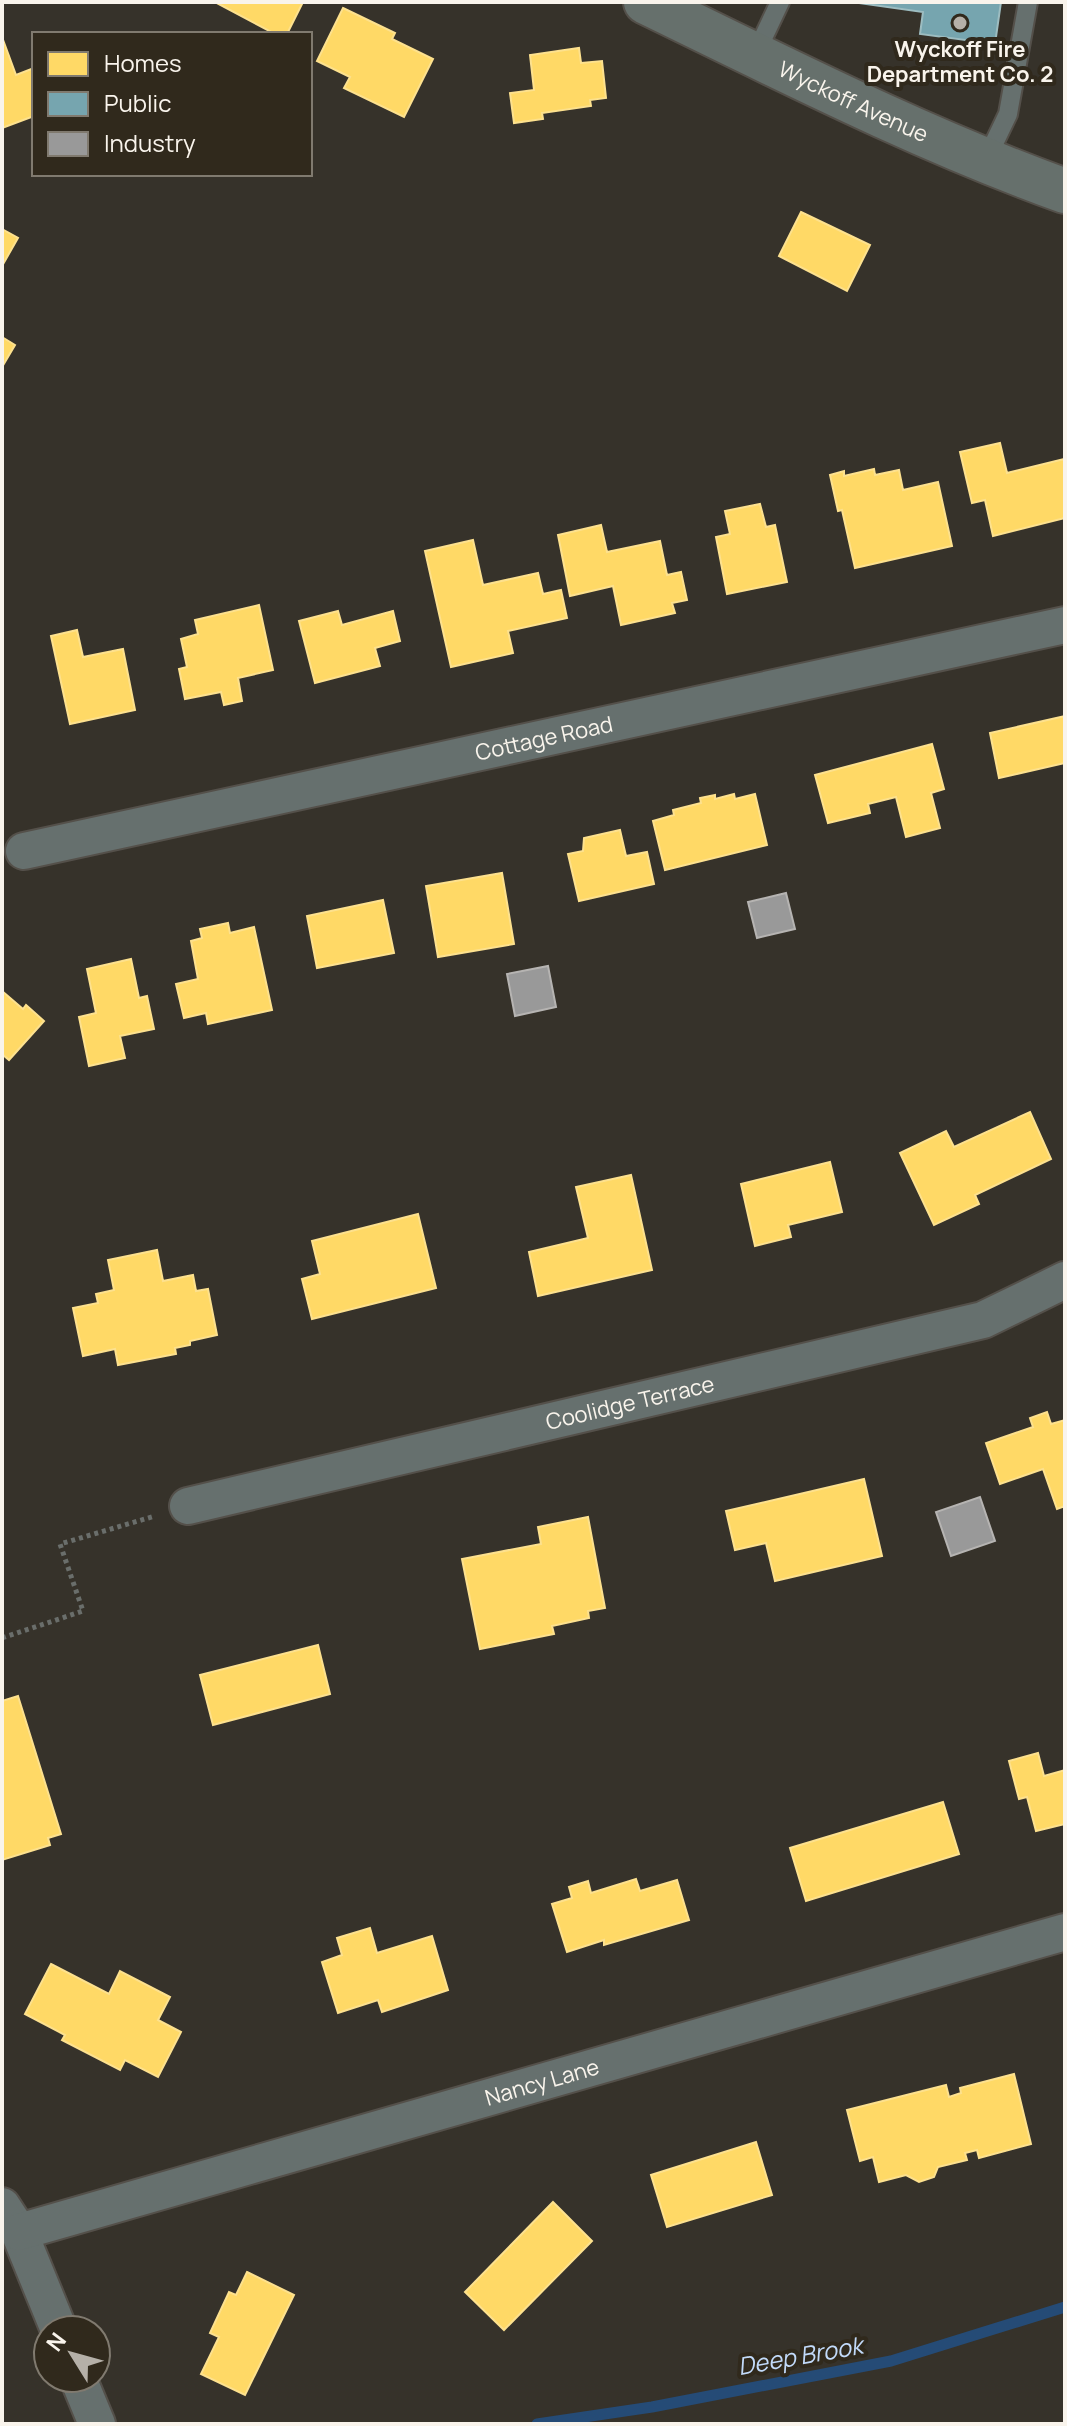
<svg xmlns="http://www.w3.org/2000/svg" width="1067" height="2426" font-family="Manrope,sans-serif">
	<style>
		.homes { fill: #ffd966; stroke: #fde18e; stroke-width: 2 }
		.public { fill: #76a5af; stroke: #9dbdc1; stroke-width: 2 }
		.industry { fill: #999; stroke: #b6b4b2; stroke-width: 2 }
		.lines { fill: none; stroke-linecap: round; stroke-linejoin: round }
		.stream { stroke: #254b76; stroke-width: 11 }
		.lane-casing { stroke: #54504a; stroke-width: 22 }
		.street-casing { stroke: #54504a; stroke-width: 40 }
		.primary-casing { stroke: #54504a; stroke-width: 48 }
		.path { stroke: #6a6e6b; stroke-width: 5; stroke-dasharray: 4 4; stroke-linecap: butt }
		.lane { stroke: #66706e; stroke-width: 18 }
		.street { stroke: #66706e; stroke-width: 36 }
		.primary { stroke: #66706c; stroke-width: 44 }
		.poi-dot { fill: #b5b0a8; stroke: #30291c; stroke-width: 3 }
		.labels { text-anchor: middle; dominant-baseline: central; stroke-width: 8; stroke-linejoin: round; paint-order: stroke }
		.poi-label { font-size: 22px; font-weight: bold; fill: #f9f4ec; stroke: #30291c }
		.street-label { font-size: 22px; fill: #f9f4ec; stroke: #30291c }
		.water-label { font-size: 24px; font-style: italic; fill: #c2daf9; stroke: #30291c }
	</style>
	<rect width="100%" height="100%" fill="#36322a"/>
	<!-- homes -->
	<g class="homes">
		<polygon points="215,2 303,2 287,34 275,34"/>
		<polygon points="343,8 395,33 392,39 433,59 404,117 344,88 350,77 317,61"/>
		<polygon points="2,37 16,75 34,68 34,116 2,128"/>
		<polygon points="579,48 581,63 602,61 606,98 590,100 591,106 542,113 543,119 514,123 510,93 534,90 530,55"/>
		<polygon points="801,212 870,245 847,291 779,256"/>
		<polygon points="2,229 18,238 2,266"/>
		<polygon points="2,337 15,345 2,367"/>
		<polygon points="1000,443 1007,473 1064,459 1065,518 993,536 985,500 972,503 960,452"/>
		<polygon points="874,469 875,475 899,470 903,490 938,482 952,546 855,568 842,510 838,511 830,475 844,471 844,476"/>
		<polygon points="760,504 766,527 775,525 787,582 727,594 716,537 730,534 725,511"/>
		<polygon points="601,525 607,552 660,541 667,575 681,572 687,600 672,603 675,613 621,625 613,586 570,596 558,535"/>
		<polygon points="473,540 483,585 538,573 543,594 561,590 567,618 508,631 513,653 451,667 425,551"/>
		<polygon points="259,605 273,670 238,678 242,701 224,705 221,692 185,699 179,669 187,667 181,639 198,634 195,620"/>
		<polygon points="338,611 342,625 393,611 400,641 375,648 380,666 315,683 299,621"/>
		<polygon points="77,630 83,657 123,649 135,710 70,724 51,636"/>
		<polygon points="1065,716 1065,763 999,778 990,733"/>
		<polygon points="932,744 944,789 931,793 940,828 906,837 896,797 868,804 870,813 828,823 815,775"/>
		<polygon points="734,794 735,799 755,794 767,845 665,870 653,821 674,815 673,810 701,803 700,798 715,795 715,799"/>
		<polygon points="620,830 626,856 647,852 654,884 579,901 568,854 583,851 584,838"/>
		<polygon points="502,873 514,944 438,957 426,886"/>
		<polygon points="383,900 394,953 317,968 307,916"/>
		<polygon points="228,923 230,933 254,927 272,1010 208,1024 206,1013 184,1018 176,984 198,979 191,941 202,938 200,929"/>
		<polygon points="131,959 139,998 147,996 154,1029 120,1036 125,1058 89,1066 79,1017 96,1013 87,969"/>
		<polygon points="2,991 23,1009 26,1005 44,1021 9,1060 2,1054"/>
		<polygon points="1030,1112 1051,1159 975,1195 979,1204 934,1225 900,1153 946,1131 954,1147"/>
		<polygon points="830,1162 842,1212 788,1225 791,1237 755,1246 741,1184"/>
		<polygon points="631,1175 652,1270 538,1296 529,1252 588,1238 576,1187"/>
		<polygon points="418,1214 436,1288 312,1319 302,1279 320,1274 312,1241"/>
		<polygon points="157,1250 163,1281 193,1275 196,1291 208,1289 217,1335 190,1341 190,1345 175,1348 176,1354 118,1365 115,1349 83,1356 73,1308 98,1303 96,1294 114,1290 108,1260"/>
		<polygon points="1047,1412 1051,1424 1065,1420 1065,1506 1057,1509 1043,1469 1000,1484 986,1443 1033,1427 1030,1418"/>
		<polygon points="864,1479 882,1556 775,1581 766,1543 735,1550 726,1511"/>
		<polygon points="588,1517 605,1608 588,1611 589,1618 552,1626 554,1634 480,1649 462,1559 541,1544 538,1527"/>
		<polygon points="318,1645 330,1694 213,1725 200,1675"/>
		<polygon points="18,1696 61,1834 48,1838 50,1845 2,1860 2,1701"/>
		<polygon points="1038,1753 1044,1776 1065,1770 1065,1824 1036,1831 1027,1797 1019,1799 1009,1761"/>
		<polygon points="943,1802 959,1854 806,1901 790,1848"/>
		<polygon points="636,1879 640,1891 677,1880 689,1920 604,1945 604,1940 567,1952 552,1904 572,1898 569,1887 588,1881 591,1893"/>
		<polygon points="370,1928 377,1953 432,1936 448,1990 382,2012 378,2000 338,2013 322,1962 342,1955 337,1938"/>
		<polygon points="51,1964 109,1994 120,1971 170,1997 158,2020 181,2032 158,2077 125,2060 120,2070 62,2040 65,2035 25,2014"/>
		<polygon points="1014,2074 1031,2144 979,2158 977,2150 965,2153 967,2160 938,2167 934,2177 919,2182 906,2175 879,2182 873,2157 860,2161 847,2110 946,2085 949,2097 961,2093 960,2088"/>
		<polygon points="756,2142 772,2195 667,2227 651,2175"/>
		<polygon points="553,2202 592,2241 504,2330 465,2292"/>
		<polygon points="247,2272 294,2295 245,2395 201,2374 219,2337 210,2333 229,2292 236,2295"/>
	</g>
	<!-- public -->
	<polygon class="public" points="852,2 1001,2 995,44 920,34 923,12"/>
	<!-- industry -->
	<g class="industry">
		<polygon points="786,893 795,929 757,938 748,902"/>
		<polygon points="548,966 556,1007 515,1016 507,974"/>
		<polygon points="980,1497 995,1541 951,1556 936,1512"/>
	</g>
	<g class="lines">
		<!-- stream -->
		<polyline class="stream" points="537,2424 652,2407 891,2361 1065,2307"/>
		<defs>
			<g id="lane">
				<polyline points="755,55 780,2"/>
				<polyline points="986,160 1008,114 1028,2"/>
			</g>
			<g id="street">
				<path id="s1" d="M24,851L1065,625"/>
				<path id="s2" d="M188,1506L983,1320L1065,1280"/>
				<polyline points="2,2206 19,2232 59,2330"/>
				<path id="s3" d="M19,2232L1065,1932"/>
				<polyline points="78,2378 97,2424"/>
			</g>
			<g id="primary">
				<path id="s4" d="M646,2C784,69 921,139 1065,191"/>
			</g>
		</defs>
		<!-- lane casing -->
		<use href="#lane" class="lane-casing"/>
		<!-- street casing -->
		<use href="#street" class="street-casing"/>
		<!-- primary casing -->
		<use href="#primary" class="primary-casing"/>
		<!-- path -->
		<polyline class="path" points="2,1638 83,1611 60,1544 155,1516"/>
		<!-- lane -->
		<use href="#lane" class="lane"/>
		<!-- street -->
		<use href="#street" class="street"/>
		<!-- primary -->
		<use href="#primary" class="primary"/>
	</g>
	<!-- markers -->
	<circle class="poi-dot" cx="960" cy="23" r="8"/>
	<g class="labels">
		<!-- poi labels -->
		<g class="poi-label">
			<text x="960" y="49">Wyckoff Fire<tspan x="960" dy="25">Department Co. 2</tspan></text>
		</g>
		<!-- street labels -->
		<g class="street-label">
			<text stroke="none"><textPath href="#s4" startOffset="230">Wyckoff Avenue</textPath></text>
			<text stroke="none"><textPath href="#s1" startOffset="532">Cottage Road</textPath></text>
			<text stroke="none"><textPath href="#s2" startOffset="454">Coolidge Terrace</textPath></text>
			<text stroke="none"><textPath href="#s3" startOffset="544">Nancy Lane</textPath></text>
		</g>
		<!-- water labels -->
		<g class="water-label">
			<text transform="translate(800 2355) rotate(-10)">Deep Brook</text>
		</g>
	</g>
	<!-- border -->
	<rect width="1067" height="2426" fill="none" stroke="#f9f4ec" stroke-width="8"/>
	<!-- legend -->
	<rect x="32" y="32" width="280" height="144" fill="#30291c" stroke="#807a6f" stroke-width="2"/>
	<rect x="48" y="52" width="40" height="24" fill="#ffd966" stroke="#807a6f" stroke-width="2"/>
	<text x="104" y="72" font-size="24" fill="#f9f4ec">Homes</text>
	<rect x="48" y="92" width="40" height="24" fill="#76a5af" stroke="#807a6f" stroke-width="2"/>
	<text x="104" y="112" font-size="24" fill="#f9f4ec">Public</text>
	<rect x="48" y="132" width="40" height="24" fill="#999999" stroke="#807a6f" stroke-width="2"/>
	<text x="104" y="152" font-size="24" fill="#f9f4ec">Industry</text>
	<!-- north arrow -->
	<g transform="translate(72 2354) rotate(307)"><circle r="38" fill="#30291c" stroke="#807a6f" stroke-width="2"/>
	<path d="M0-6L14 30L0 20L-14 30Z" fill="#b5b0a8"/>
	<text y="-12" font-size="22" font-weight="bold" text-anchor="middle" fill="#f9f4ec">N</text>
	</g>
</svg>
